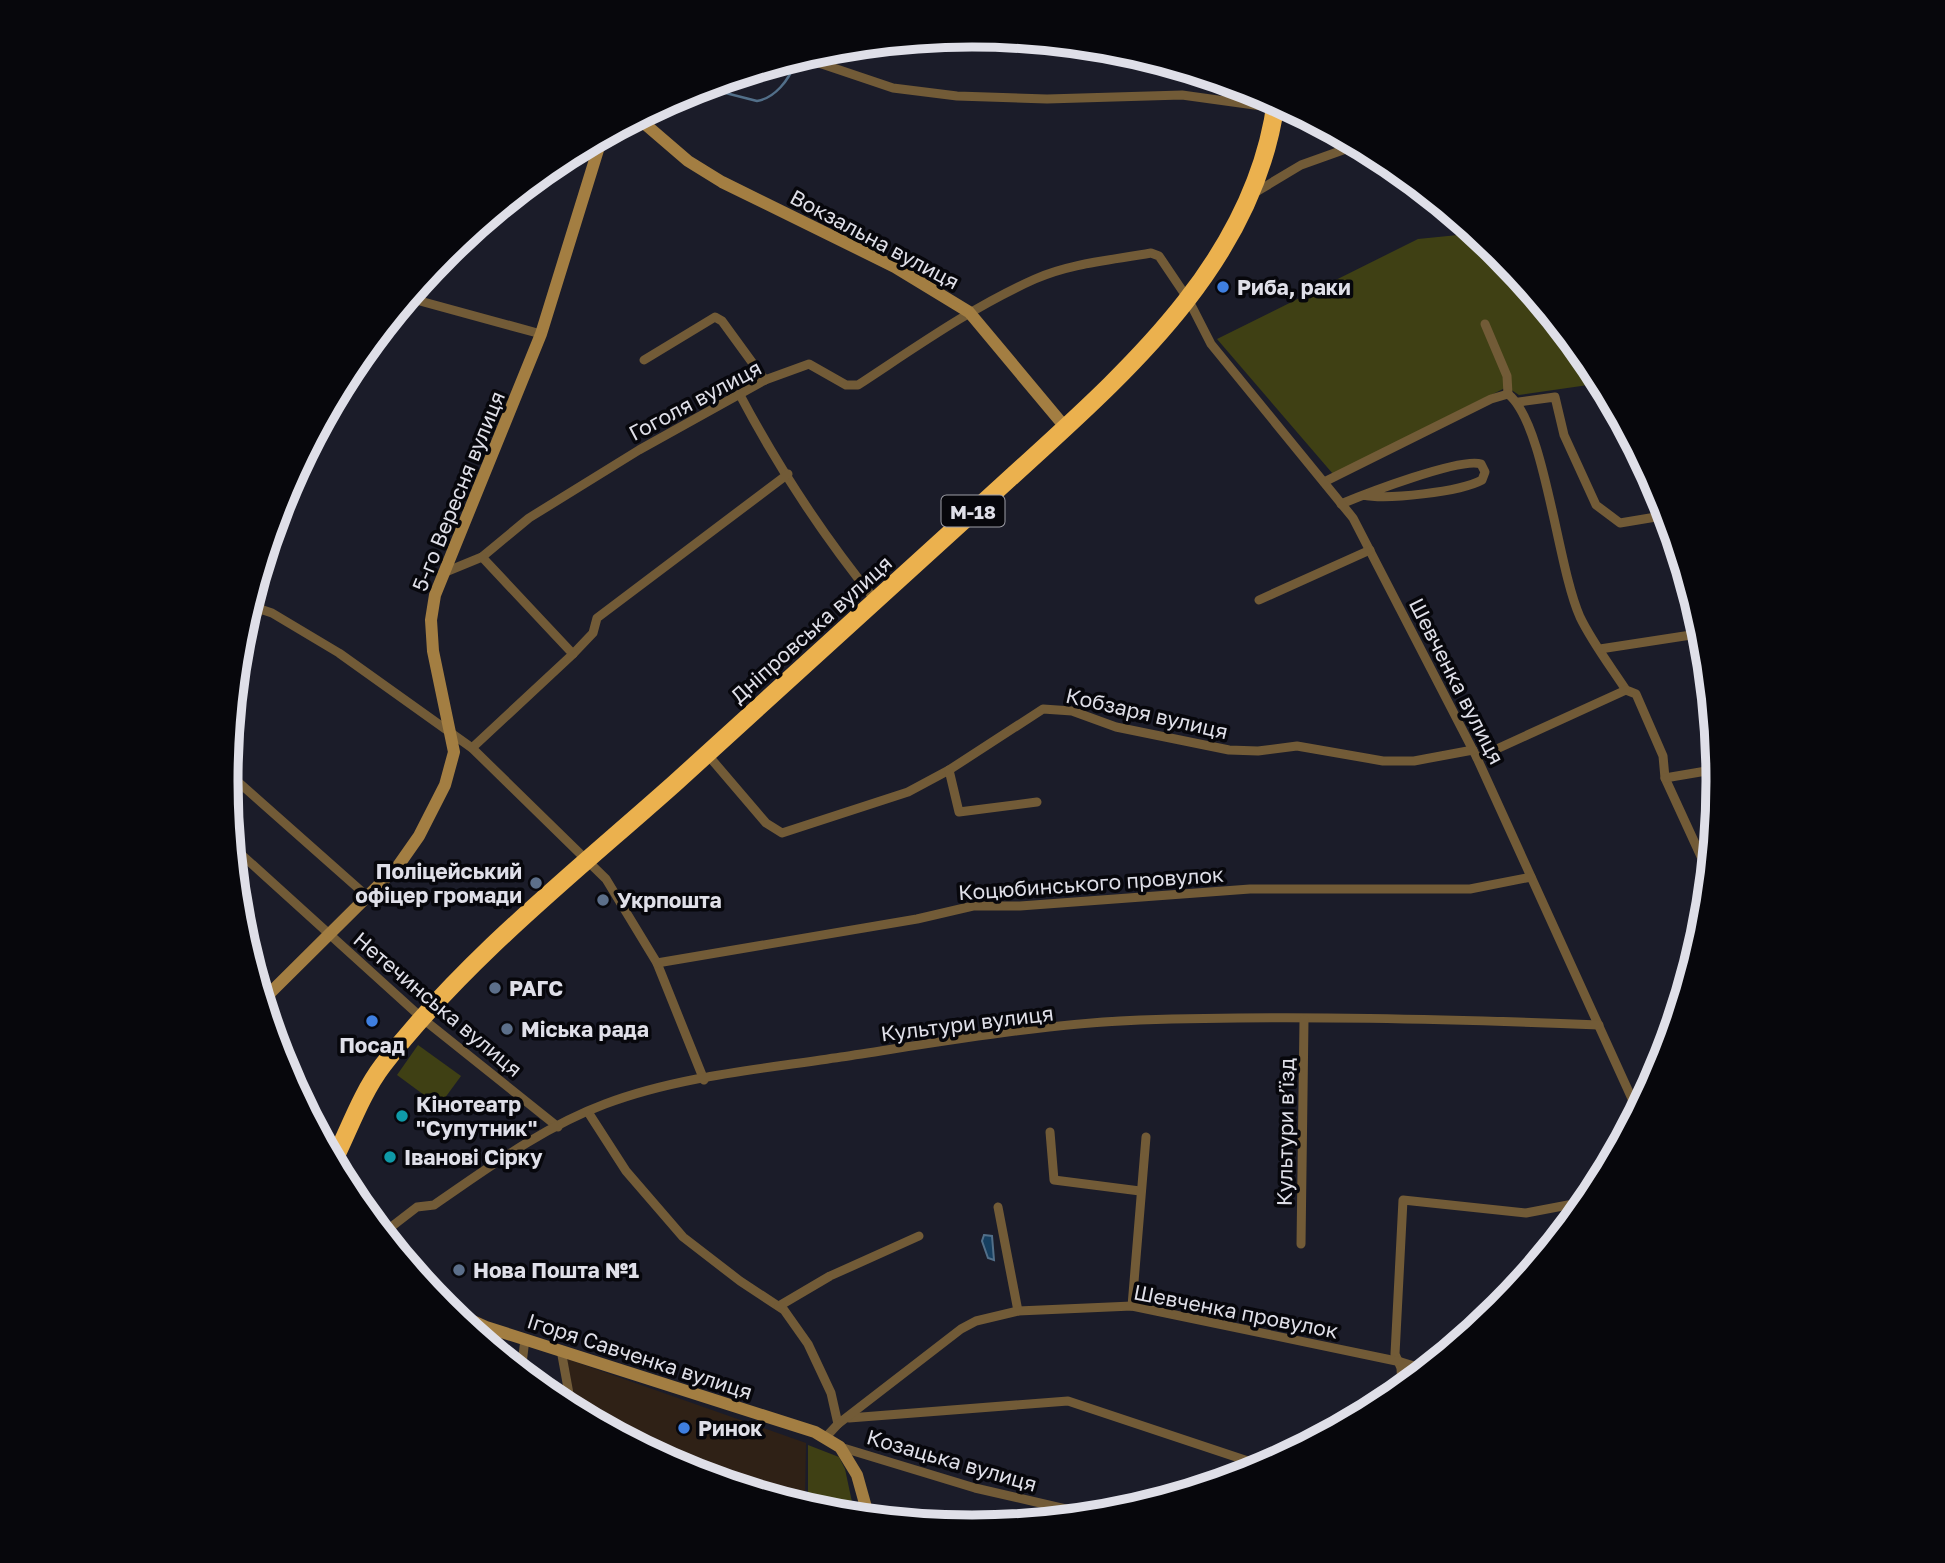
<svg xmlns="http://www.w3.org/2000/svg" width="1945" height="1563" font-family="'Golos Text',sans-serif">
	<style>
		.commercial { fill: #2f2116 }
		.green { fill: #3f4014 }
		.water { fill: #163f60; stroke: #526f89; stroke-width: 2 }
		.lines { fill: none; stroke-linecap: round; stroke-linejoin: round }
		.stream { stroke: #526f89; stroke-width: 2.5 }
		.street { stroke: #725b37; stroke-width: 9 }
		.secondary { stroke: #a37e42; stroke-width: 12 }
		.highway { stroke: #ebb14e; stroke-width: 18 }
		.shop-dot { fill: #3f7fe0; stroke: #07070c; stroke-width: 2.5 }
		.service-dot { fill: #5c6f8a; stroke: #07070c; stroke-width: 2.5 }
		.culture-dot { fill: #0f9aa8; stroke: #07070c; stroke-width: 2.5 }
		.labels { text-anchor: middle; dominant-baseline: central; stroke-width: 7; stroke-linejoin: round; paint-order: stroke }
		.shield { fill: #07070c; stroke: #9e9ea6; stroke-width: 2 }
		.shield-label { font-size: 19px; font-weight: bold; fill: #dfdfe8 }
		.street-label { font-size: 21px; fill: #dfdfe8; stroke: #07070c }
		.poi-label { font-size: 21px; font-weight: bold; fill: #dfdfe8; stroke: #07070c; text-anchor: start }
		.rim { fill: none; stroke: #dfdfe8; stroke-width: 9 }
	</style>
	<rect width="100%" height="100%" fill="#1b1c29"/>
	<!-- commercial -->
	<polygon class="commercial" points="567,1359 806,1443 805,1507 686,1471 577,1412"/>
	<!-- green -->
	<g class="green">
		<polygon points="1458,235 1479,236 1501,254 1593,367 1602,383 1519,395 1507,387 1333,474 1217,339 1418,239"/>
		<polygon points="418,1045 461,1076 439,1106 397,1075"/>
		<polygon points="808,1445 839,1457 845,1469 855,1516 808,1508"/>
	</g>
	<!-- water -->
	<polygon class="water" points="984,1235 992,1236 994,1260 988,1258 982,1241"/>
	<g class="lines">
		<!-- stream -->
		<path class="stream" d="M702,87L757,101C775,98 789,80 795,63"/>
		<!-- street -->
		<g class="street">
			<polyline points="801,57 893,88 957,96 1047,99 1182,95 1275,108"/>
			<polyline points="1251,195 1301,165 1357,145"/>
			<polyline points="409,298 541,334"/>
			<polyline points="1485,324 1507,376 1508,394"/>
			<polyline points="644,360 715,317 722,321 765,380"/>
			<path d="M740,395C778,467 825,538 876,601"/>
			<polyline points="1519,402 1555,397 1564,435 1596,505 1620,523 1668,515"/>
			<path d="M1324,482L1491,399L1508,394C1545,423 1557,566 1580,617C1592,642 1611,667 1626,690L1636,694L1663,756L1665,778L1710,876"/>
			<path d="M1341,504C1365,494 1461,457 1481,464L1485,472L1482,480C1460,492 1387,500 1363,495"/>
			<path d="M443,573L482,557L529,518L639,450L765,380L809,364L846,385H858C916,347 972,307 1035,279C1071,263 1113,260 1151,253L1159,256L1188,299L1211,344L1353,518L1477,758L1638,1112"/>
			<polyline points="1259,600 1370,550"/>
			<polyline points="251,601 260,609 272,613 339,653 472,748 606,879 657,963 704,1080"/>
			<polyline points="239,648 260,609 259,594 304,456"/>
			<polyline points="1600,649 1704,633"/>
			<polyline points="573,654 593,633 597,618 788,474"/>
			<polyline points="472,748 573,654 482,557"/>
			<polyline points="707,754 766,823 782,833 908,792 949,770 1043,709 1072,711 1116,727 1229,750 1258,751 1297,746 1383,761 1414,761 1473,750"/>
			<polyline points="1477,758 1626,690"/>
			<polyline points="949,770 959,812 1037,802"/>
			<polyline points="227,772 368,897"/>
			<polyline points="1665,778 1718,769"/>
			<polyline points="232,846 423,1019 558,1127"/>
			<polyline points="657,963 917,919 973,906 1020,906 1250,889 1470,889 1531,877"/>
			<polyline points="588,1112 626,1171 683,1237 740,1281 784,1310 808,1344 831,1393 838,1424"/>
			<polyline points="1050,1132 1054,1180 1140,1191"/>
			<polyline points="998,1207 1018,1311"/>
			<path d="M382,1234L417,1207L434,1205C488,1168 543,1127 605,1104C679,1076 763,1069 841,1057C940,1042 1041,1024 1140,1020C1293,1015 1446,1019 1599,1025"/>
			<polyline points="1301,1244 1304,1020"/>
			<polyline points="779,1306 830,1276 919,1236"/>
			<polyline points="1132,1306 1146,1137"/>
			<polyline points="561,1350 572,1410"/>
			<polyline points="521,1372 525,1339"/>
			<polyline points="1402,1390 1401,1368 1395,1354 1403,1200 1526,1213 1589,1201"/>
			<polyline points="849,1418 1068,1401 1266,1467"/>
			<polyline points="825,1438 838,1424 961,1329 976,1321 1018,1311 1132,1306 1401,1362 1427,1370"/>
			<polyline points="840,1447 975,1488 1096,1516"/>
		</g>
		<!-- secondary -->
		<g class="secondary">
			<polyline points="638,118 688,161 722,182 895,267 969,312 1065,427"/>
			<polyline points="266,1011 270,993 398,866 419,836 445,785 454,752 433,651 431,620 435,595 541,334 602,137"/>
			<polyline points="444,1308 486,1327 815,1432 840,1447 857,1475 869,1518"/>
		</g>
		<!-- highway -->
		<path class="highway" d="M333,1162C349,1130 361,1094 383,1065C465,959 574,873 674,784C781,687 888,590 995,492C1112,384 1254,270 1276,101"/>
	</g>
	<!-- markers -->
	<g class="shop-dot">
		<circle cx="1223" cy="287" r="7"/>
		<circle cx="372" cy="1021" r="7"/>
		<circle cx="684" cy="1428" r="7"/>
	</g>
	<g class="service-dot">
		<circle cx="536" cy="883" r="7"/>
		<circle cx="603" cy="900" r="7"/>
		<circle cx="495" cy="988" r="7"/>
		<circle cx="507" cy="1029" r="7"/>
		<circle cx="459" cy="1270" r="7"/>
	</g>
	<g class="culture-dot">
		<circle cx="402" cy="1116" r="7"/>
		<circle cx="390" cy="1157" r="7"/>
	</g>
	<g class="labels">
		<!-- shield labels -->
		<rect class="shield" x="941.5" y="495.5" width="63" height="31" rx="5"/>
		<g class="shield-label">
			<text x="973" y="511">М-18</text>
		</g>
		<!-- street labels -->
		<g class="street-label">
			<text transform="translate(875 239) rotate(28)">Вокзальна вулиця</text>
			<text transform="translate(695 400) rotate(-28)">Гоголя вулиця</text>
			<text transform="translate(458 491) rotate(-68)">5-го Вересня вулиця</text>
			<text transform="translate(811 629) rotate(-42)">Дніпровська вулиця</text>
			<text transform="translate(1457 681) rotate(63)">Шевченка вулиця</text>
			<text transform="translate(1147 713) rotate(13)">Кобзаря вулиця</text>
			<text transform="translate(1091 883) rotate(-4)">Коцюбинського провулок</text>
			<text transform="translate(438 1004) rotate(40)">Нетечинська вулиця</text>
			<text transform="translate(967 1023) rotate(-7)">Культури вулиця</text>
			<text transform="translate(1285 1132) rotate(-89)">Культури в’їзд</text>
			<text transform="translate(1236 1311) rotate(11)">Шевченка провулок</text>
			<text transform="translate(640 1356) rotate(18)">Ігоря Савченка вулиця</text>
			<text transform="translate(952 1460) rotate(16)">Козацька вулиця</text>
		</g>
		<!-- poi labels -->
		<g class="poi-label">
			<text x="1237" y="287">Риба, раки</text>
			<text x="522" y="871" text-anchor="end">Поліцейський<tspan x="522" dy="24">офіцер громади</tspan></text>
			<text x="617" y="900">Укрпошта</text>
			<text x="509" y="988">РАГС</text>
			<text x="521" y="1029">Міська рада</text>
			<text x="372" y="1045" text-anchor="middle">Посад</text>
			<text x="416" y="1104">Кінотеатр<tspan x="416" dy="24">"Супутник"</tspan></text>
			<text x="404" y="1157">Іванові Сірку</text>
			<text x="473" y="1270">Нова Пошта №1</text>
			<text x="698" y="1428">Ринок</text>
		</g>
	</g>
	<!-- crop -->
	<path d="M0 0H1945V1563H0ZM238 781a734 734 0 1 1 1468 0a734 734 0 1 1-1468 0Z" fill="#07070c" fill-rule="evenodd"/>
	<path class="rim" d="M238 781a734 734 0 1 1 1468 0a734 734 0 1 1-1468 0Z"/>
</svg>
